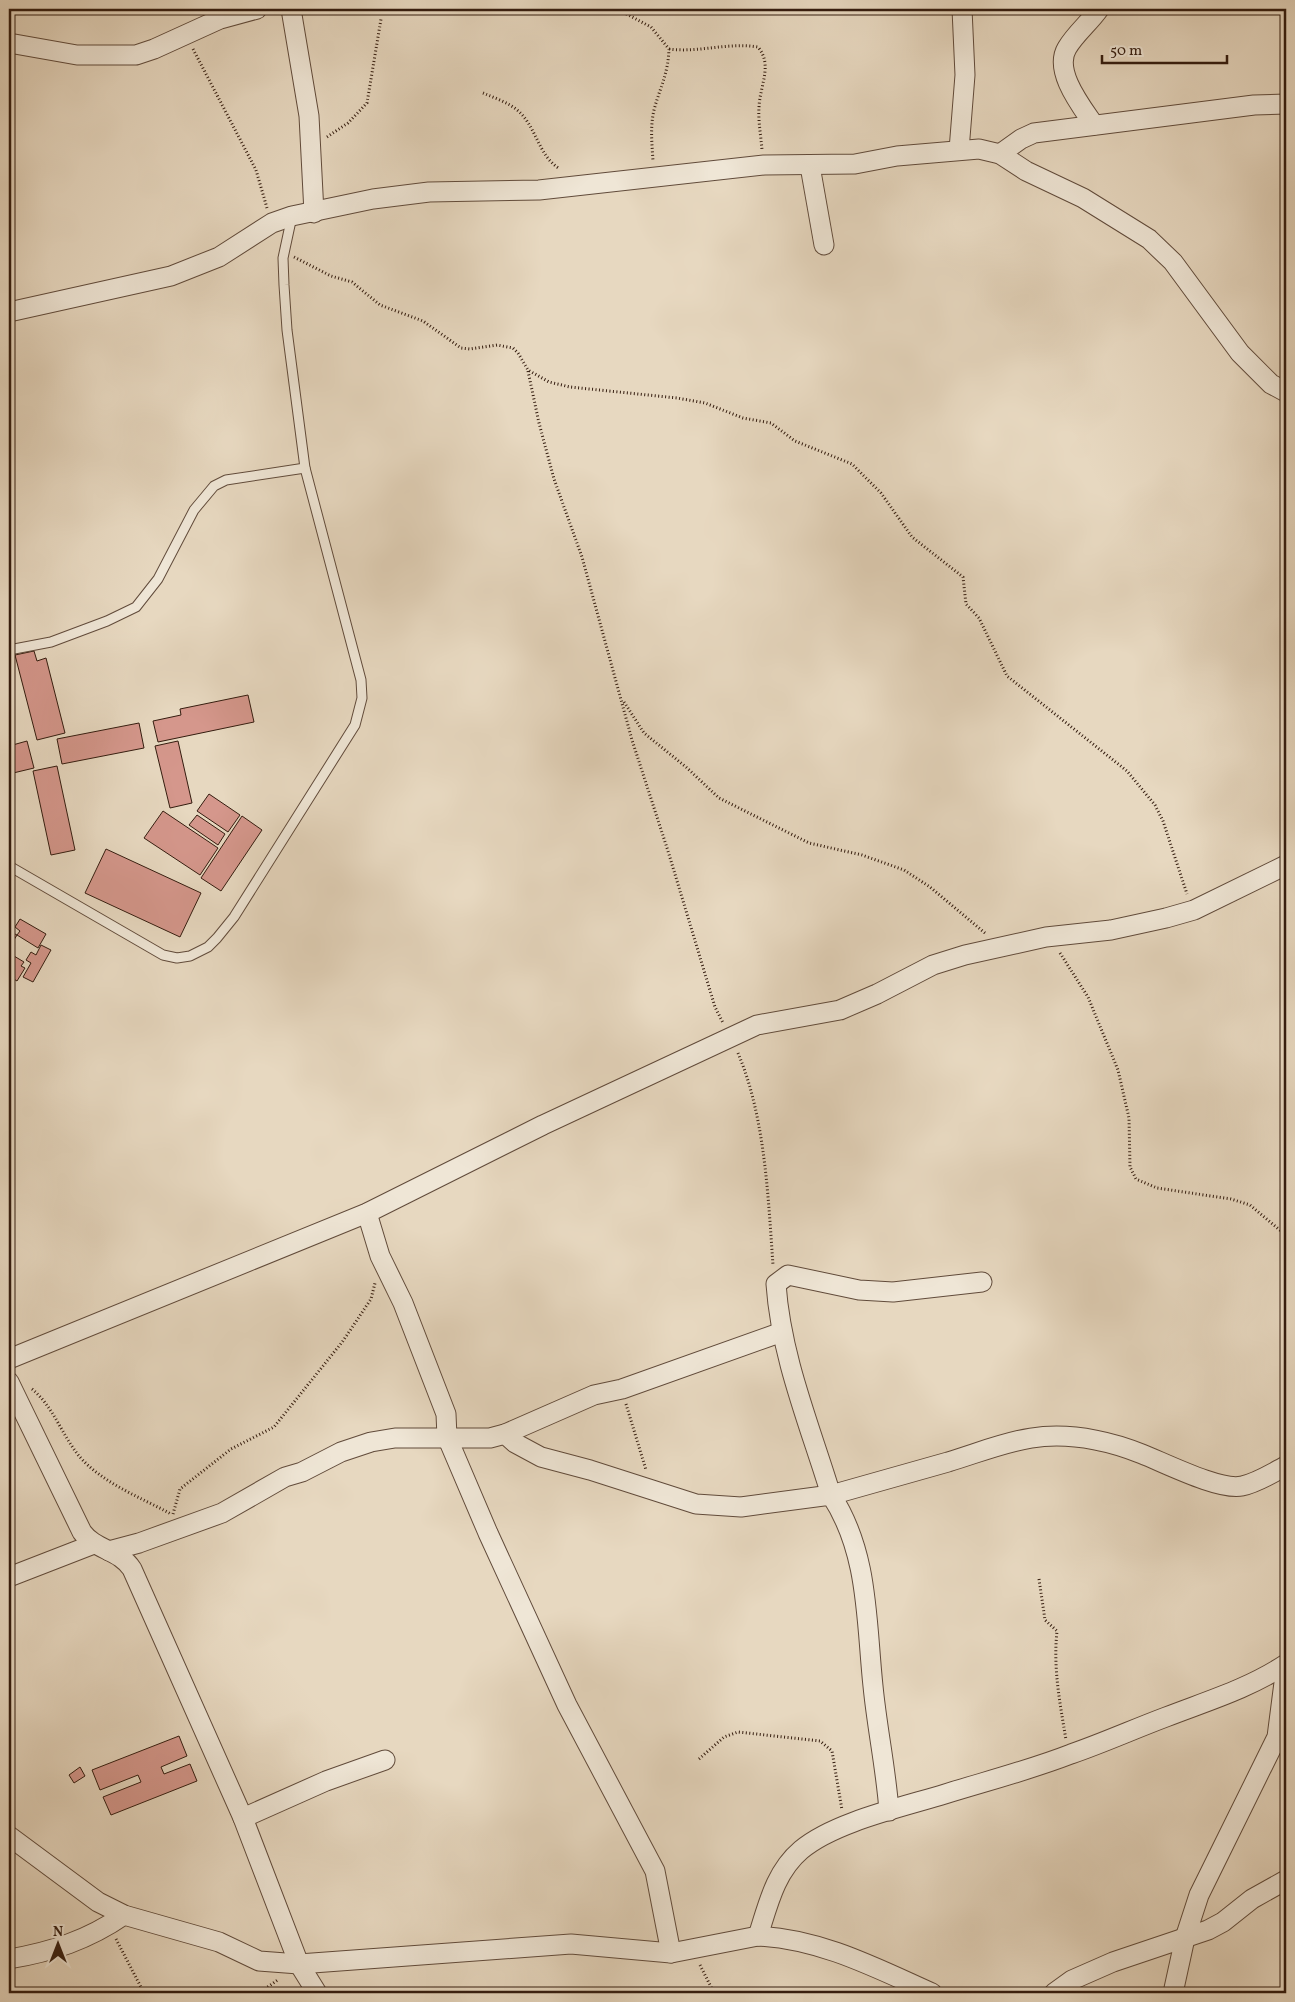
<svg xmlns="http://www.w3.org/2000/svg" width="1295" height="2002" font-family="Vollkorn,serif">
	<style>
		.building { fill: #d5978c; stroke: #341c0f }
		.lines { fill: none; stroke-linecap: round; stroke-linejoin: round }
		.service-casing { stroke: #614b3b; stroke-width: 11 }
		.minor-casing { stroke: #614b3b; stroke-width: 21 }
		.path { stroke: #341c0f; stroke-width: 3; stroke-dasharray: 1 2.5; stroke-linecap: butt }
		.service { stroke: #efe6d6; stroke-width: 9 }
		.minor { stroke: #efe6d6; stroke-width: 19 }
	</style>
	<rect width="100%" height="100%" fill="#e7d8c0"/>
	<filter id="stains"><feTurbulence type="fractalNoise" baseFrequency=".004" numOctaves="4"/><feColorMatrix values="0 0 0 0 .2 0 0 0 0 .09 0 0 0 0 .02 0 0 0 .5 -.17"/></filter>
	<radialGradient id="worn" r=".72"><stop offset=".6" stop-color="#630" stop-opacity="0"/><stop offset="1" stop-color="#630" stop-opacity=".3"/></radialGradient>
	<!-- building -->
	<g class="building">
		<polygon points="34,651 37,661 46,658 65,733 37,740 15,655"/>
		<polygon points="248,695 254,722 158,742 153,721 181,715 180,709"/>
		<polygon points="139,723 144,748 62,764 57,739"/>
		<polygon points="27,741 34,768 9,774 9,746"/>
		<polygon points="178,741 192,803 170,808 155,746"/>
		<polygon points="57,766 75,850 51,855 33,771"/>
		<polygon points="209,794 240,815 228,832 197,811"/>
		<polygon points="163,811 218,848 200,875 144,838"/>
		<polygon points="197,815 225,834 218,845 189,825"/>
		<polygon points="242,816 262,830 221,891 201,878"/>
		<polygon points="106,849 201,893 180,937 85,893"/>
		<polygon points="20,919 46,934 38,948 17,935 20,931 15,927"/>
		<polygon points="9,920 15,925 11,932 17,935 9,948"/>
		<polygon points="41,945 51,950 33,982 23,977 31,963 26,960 31,952 36,955"/>
		<polygon points="9,953 24,962 21,966 25,968 17,981 9,976"/>
		<polygon points="179,1736 187,1756 161,1767 164,1774 190,1764 197,1781 111,1815 103,1797 141,1782 138,1775 100,1790 92,1770"/>
		<polygon points="80,1767 85,1776 74,1783 69,1775"/>
	</g>
	<g class="lines">
		<defs>
			<g id="service">
				<polyline points="9,650 51,642 107,621 136,607 158,579 194,510 214,486 226,480 305,468"/>
				<polyline points="9,866 163,955 177,958 190,956 208,947 217,938 234,917 355,725 362,698 361,680 305,468 287,330 284,285 283,258 292,216"/>
			</g>
			<g id="minor">
				<polyline points="291,9 309,116 314,213"/>
				<polyline points="9,43 77,55 136,55 154,49 220,19 257,9"/>
				<path d="M1094,125C1082,107 1053,71 1067,48C1075,34 1090,22 1099,9"/>
				<polyline points="959,150 965,75 962,9"/>
				<polyline points="1000,154 1021,139 1034,133 1254,105 1286,104"/>
				<polyline points="810,166 824,245"/>
				<polyline points="9,312 171,276 219,257 272,223 292,216 373,199 429,192 539,190 764,165 855,164 897,156 979,149 1000,154 1026,171 1083,198 1149,239 1173,262 1240,353 1271,384 1286,392"/>
				<polyline points="367,1213 380,1256 403,1303 446,1414 447,1437 488,1533 567,1705 655,1871 671,1953"/>
				<path d="M982,1282L893,1292L859,1290L788,1275L776,1284C781,1357 810,1426 831,1495C870,1484 909,1473 948,1462C1003,1445 1035,1428 1095,1440C1111,1443 1127,1448 1142,1454C1165,1463 1220,1491 1242,1486C1257,1483 1272,1473 1286,1466"/>
				<polyline points="9,1359 367,1213 543,1125 757,1025 840,1010 877,994 933,965 965,955 1046,937 1111,930 1166,918 1194,910 1286,865"/>
				<path d="M9,1382L82,1532C95,1550 120,1550 132,1569L243,1818L299,1964L317,1993"/>
				<polyline points="505,1434 594,1395 622,1389 782,1332"/>
				<path d="M109,1551L139,1543L222,1513L285,1477L302,1472L341,1452L371,1442L395,1438H490L505,1434L515,1443L541,1457L590,1470L696,1504L741,1507L831,1495C869,1553 866,1620 873,1686C877,1728 886,1769 889,1811"/>
				<polyline points="9,1577 94,1544"/>
				<polyline points="243,1818 326,1781 385,1760"/>
				<path d="M9,1836L98,1902L124,1915L219,1942L259,1961L299,1964L571,1944L671,1953L758,1936C821,1939 876,1968 932,1993"/>
				<path d="M758,1936C768,1905 775,1872 801,1850C834,1822 903,1807 945,1794C987,1781 1030,1770 1071,1754C1103,1743 1134,1729 1166,1717C1207,1701 1248,1689 1286,1664"/>
				<path d="M9,1959C51,1952 88,1940 124,1915"/>
				<polyline points="1054,1993 1072,1980 1113,1962 1208,1930 1223,1922 1252,1899 1286,1880"/>
				<polyline points="1173,1993 1185,1938 1199,1895 1277,1737 1286,1667"/>
			</g>
		</defs>
		<!-- service casing -->
		<use href="#service" class="service-casing"/>
		<!-- minor casing -->
		<use href="#minor" class="minor-casing"/>
		<!-- path -->
		<g class="path">
			<path d="M617,9L651,27L669,49C668,75 660,87 654,110C650,127 652,144 653,161"/>
			<polyline points="193,49 256,170 267,208"/>
			<path d="M669,49C699,53 728,42 758,47C773,65 760,85 759,107C758,121 761,136 762,150"/>
			<path d="M483,93C497,99 514,104 524,117C537,133 541,158 560,169"/>
			<polyline points="327,137 348,123 367,103 381,19"/>
			<polyline points="294,257 331,276 352,282 380,305 423,321 461,348 470,349 497,345 513,348 518,353 528,370 549,382 570,387 677,398 705,403 743,418 771,423 795,441 852,464 881,493 912,537 963,577 966,604 979,618 1007,676 1127,771 1155,805 1163,821 1187,894"/>
			<polyline points="528,371 539,423 554,479 582,557 632,740 668,851 715,1007 723,1023"/>
			<polyline points="624,702 644,733 686,767 719,798 809,843 862,855 904,870 930,887 985,933"/>
			<polyline points="1060,953 1088,997 1118,1070 1129,1118 1130,1167 1136,1179 1157,1188 1231,1199 1250,1205 1281,1231 1286,1247"/>
			<path d="M738,1053C765,1117 768,1195 773,1265"/>
			<path d="M32,1389C53,1406 62,1435 79,1456C102,1483 140,1497 171,1514"/>
			<polyline points="626,1404 646,1470"/>
			<polyline points="173,1514 180,1489 231,1449 274,1427 343,1341 371,1299 375,1283"/>
			<path d="M1039,1579L1045,1620L1057,1631C1053,1669 1060,1703 1066,1740"/>
			<polyline points="699,1759 724,1737 738,1732 820,1741 832,1751 842,1810"/>
			<polyline points="116,1939 144,1993"/>
			<polyline points="700,1965 714,1993"/>
			<polyline points="259,1993 279,1979"/>
		</g>
		<!-- service -->
		<use href="#service" class="service"/>
		<!-- minor -->
		<use href="#minor" class="minor"/>
	</g>
	<!-- margin -->
	<rect width="1295" height="2002" fill="none" stroke="#e7d8c0" stroke-width="30"/>
	<rect x="10" y="10" width="1275" height="1982" fill="none" stroke="#341c0f" stroke-width="2.5"/>
	<rect x="15" y="15" width="1265" height="1972" fill="none" stroke="#341c0f"/>
	<!-- north arrow -->
	<g transform="translate(58 1944)" stroke="#efe6d6" stroke-width="4" paint-order="stroke">
	<path d="M0-4L9 19L0 12L-9 19Z" fill="#341c0f"/>
	<text y="-8" font-size="14" font-weight="bold" text-anchor="middle" fill="#341c0f">N</text>
	</g>
	<!-- scale -->
	<path d="M1102 55v8h125v-8" fill="none" stroke="#341c0f" stroke-width="2.5"/>
	<text x="1110" y="55" font-size="15" fill="#341c0f" stroke="#efe6d6" stroke-width="4" paint-order="stroke">50 m</text>
	<rect width="100%" height="100%" filter="url(#stains)"/>
	<rect width="100%" height="100%" fill="url(#worn)"/>
</svg>
